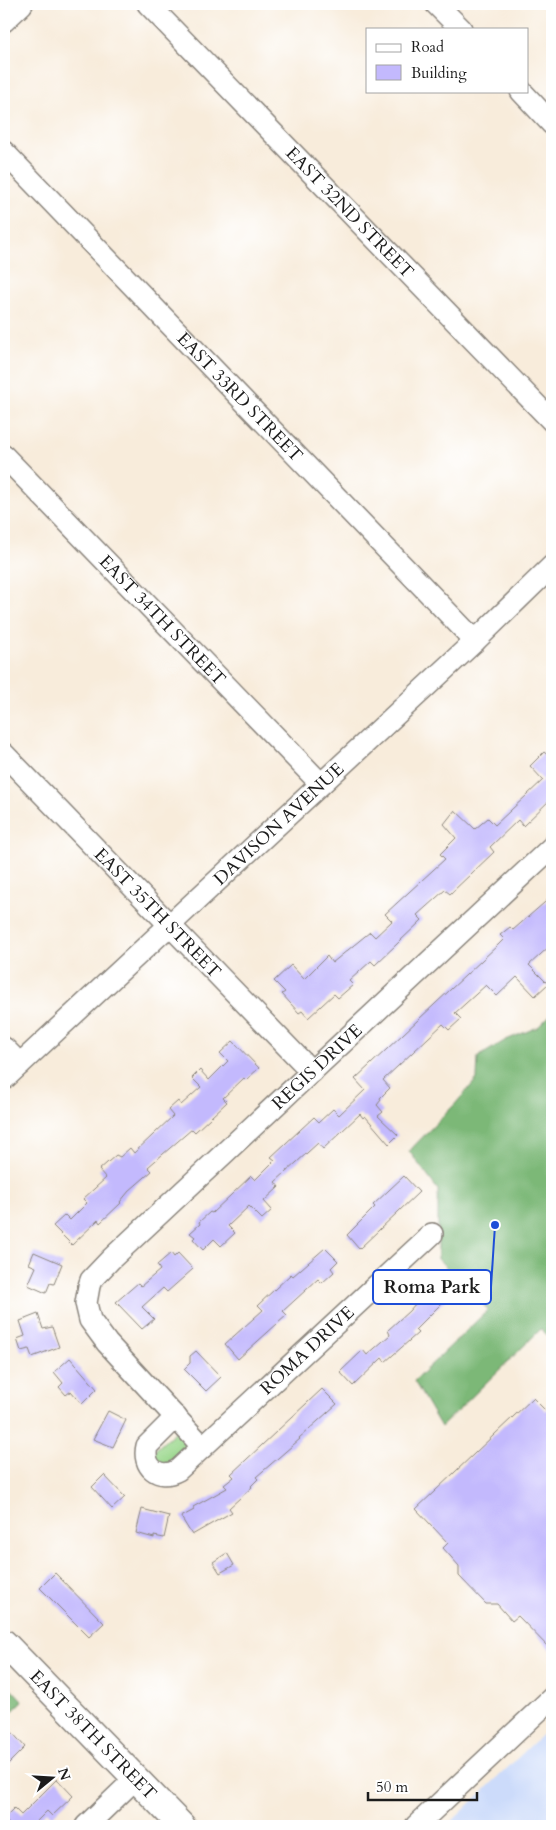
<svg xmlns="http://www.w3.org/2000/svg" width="556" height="1830" font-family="Cardo,serif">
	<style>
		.built { fill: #ccdbfa }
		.green { fill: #9ad78b; stroke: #5b7a54 }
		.forest { fill: #7bb877; stroke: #4c6a4a }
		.building { fill: #c3b9fd }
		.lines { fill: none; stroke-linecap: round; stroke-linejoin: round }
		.minor-casing { stroke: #8a847c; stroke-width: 24 }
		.major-casing { stroke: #8a847c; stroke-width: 29 }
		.minor { stroke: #fff; stroke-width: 21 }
		.major { stroke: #fff; stroke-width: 26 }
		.labels { text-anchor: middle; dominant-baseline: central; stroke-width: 5; stroke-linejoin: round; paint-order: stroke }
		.street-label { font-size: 18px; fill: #1c1c1c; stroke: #fff }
		.leader { fill: none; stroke: #1d4ed8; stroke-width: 2 }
		.callout-dot { fill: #1d4ed8; stroke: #fff; stroke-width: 2 }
		.callout { fill: #fff; stroke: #1d4ed8; stroke-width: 2 }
		.callout-label { font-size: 19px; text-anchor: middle; font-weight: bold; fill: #1c1c1c }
	</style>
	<rect width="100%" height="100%" fill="#fff"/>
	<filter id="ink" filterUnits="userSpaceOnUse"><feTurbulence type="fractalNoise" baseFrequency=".02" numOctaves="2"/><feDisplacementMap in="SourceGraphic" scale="10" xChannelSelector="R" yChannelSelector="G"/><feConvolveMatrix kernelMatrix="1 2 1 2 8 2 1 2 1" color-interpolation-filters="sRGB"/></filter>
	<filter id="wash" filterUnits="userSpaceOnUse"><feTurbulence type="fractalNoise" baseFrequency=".0096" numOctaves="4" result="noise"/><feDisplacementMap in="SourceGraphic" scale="20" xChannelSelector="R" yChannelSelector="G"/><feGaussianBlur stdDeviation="1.12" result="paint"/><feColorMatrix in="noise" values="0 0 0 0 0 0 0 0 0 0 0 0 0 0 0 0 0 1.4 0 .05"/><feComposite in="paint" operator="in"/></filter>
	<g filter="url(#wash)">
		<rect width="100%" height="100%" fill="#f8ecdb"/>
		<!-- built -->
		<polygon class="built" points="552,1725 552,1826 447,1826"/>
		<!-- green -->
		<polygon class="green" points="176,1431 189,1447 167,1465 157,1462 154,1451"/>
		<!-- forest -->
		<g class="forest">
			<polygon points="552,1013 552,1340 541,1329 441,1427 414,1381 488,1310 438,1259 438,1190 409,1151 456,1103 477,1079 478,1057 506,1040 538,1027"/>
			<polygon points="4,1681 23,1701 4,1719"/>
		</g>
		<g id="blocks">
			<!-- building -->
			<g class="building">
				<polygon points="544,752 552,759 552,798 523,826 518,820 490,847 494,852 450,894 445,890 417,915 422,920 375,965 371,961 349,981 353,985 338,998 334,994 308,1018 302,1011 299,1013 282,994 285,992 274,981 291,965 304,979 327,956 332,963 370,932 375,937 392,921 385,914 445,859 440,854 456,838 444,824 455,810 475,829 488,818 495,825 543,780 530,766"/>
				<polygon points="552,896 552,944 529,965 548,984 535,996 517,977 497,996 486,985 455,1013 461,1019 449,1030 443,1024 383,1080 390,1088 380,1098 381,1100 377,1105 383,1112 378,1116 398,1135 389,1144 365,1116 363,1118 360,1114 323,1149 318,1143 275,1182 279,1187 264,1201 272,1210 262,1219 249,1206 228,1226 235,1233 221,1246 214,1239 203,1250 193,1239 195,1237 190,1233 200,1224 199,1222 210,1212 212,1213 251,1176 255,1180 275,1160 271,1157 314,1117 319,1122 333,1109 339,1115 365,1090 355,1079 498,945 504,939 500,935 510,927 513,930"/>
				<polygon points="233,1041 259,1068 246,1080 244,1078 223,1098 227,1102 195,1132 192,1129 148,1167 152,1171 129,1191 120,1202 121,1203 100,1223 98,1220 72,1245 53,1226 65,1215 70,1220 87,1203 83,1199 106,1178 99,1170 116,1155 120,1157 130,1148 134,1153 173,1116 168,1110 178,1101 181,1105 201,1087 192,1078 200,1070 209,1080 228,1061 220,1053"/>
				<polygon points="404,1176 419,1192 359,1249 347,1235 375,1207 373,1205"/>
				<polygon points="325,1248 338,1261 331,1268 334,1272 322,1283 318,1279 283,1311 287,1315 238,1359 225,1344 263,1310 258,1305 291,1274 293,1276"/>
				<polygon points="34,1252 62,1264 54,1284 50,1283 46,1293 28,1285 36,1267 29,1264"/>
				<polygon points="171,1253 174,1257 178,1253 193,1269 167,1292 163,1288 142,1307 154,1319 142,1329 116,1302 138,1283 141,1286 160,1270 157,1265"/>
				<polygon points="437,1282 450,1295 415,1330 418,1333 385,1362 382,1358 353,1386 340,1372 363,1350 367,1355 390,1335 388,1330 409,1311 417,1302 414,1300 428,1286 430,1289"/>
				<polygon points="38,1314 43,1329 52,1327 59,1347 32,1357 29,1349 21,1351 17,1339 25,1336 20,1321"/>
				<polygon points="196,1351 221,1377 206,1391 184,1369 190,1363 190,1356"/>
				<polygon points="70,1358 97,1389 82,1404 71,1391 66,1395 59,1387 63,1383 54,1372"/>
				<polygon points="322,1389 337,1404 299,1438 300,1439 256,1477 258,1479 251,1486 252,1487 229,1508 232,1512 192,1535 181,1517 194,1510 193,1507 227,1488 224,1485 234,1477 231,1474"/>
				<polygon points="533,1398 546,1411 552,1405 552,1651 518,1616 512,1621 497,1604 486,1604 459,1576 459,1566 443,1548 448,1543 416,1509"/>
				<polygon points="108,1411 126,1420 113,1447 93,1439"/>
				<polygon points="104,1475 125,1497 112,1509 92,1487"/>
				<polygon points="142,1509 169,1516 164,1538 154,1536 154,1538 136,1533"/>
				<polygon points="227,1553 234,1565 220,1573 213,1562"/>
				<polygon points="55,1573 104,1623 89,1637 40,1588"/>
				<polygon points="4,1723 25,1747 4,1768"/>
				<polygon points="57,1779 73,1796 52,1816 47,1811 32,1826 10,1826 4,1818 14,1808 21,1815"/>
			</g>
		</g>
	</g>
	<g filter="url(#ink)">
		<use href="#blocks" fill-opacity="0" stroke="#8a847c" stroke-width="1"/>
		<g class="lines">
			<defs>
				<g id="minor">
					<path id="s1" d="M148,4L552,421"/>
					<polyline points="436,4 461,29"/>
					<polyline points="4,21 22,4"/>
					<polyline points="521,91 552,124"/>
					<path id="s2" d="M4,152L475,641"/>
					<path id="s3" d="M4,456L321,784"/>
					<path id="s4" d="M4,754L312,1072"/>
					<polyline points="4,1048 20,1064"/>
					<path id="s5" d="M4,1079L475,641L552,566"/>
					<path id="s6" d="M176,1417L147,1446C142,1466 158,1481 178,1470L432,1234"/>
					<path id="s7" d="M203,1447L107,1343L90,1320L86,1303L89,1286L91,1280L111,1259L552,847"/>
					<polyline points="86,1826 136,1778"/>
					<polyline points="416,1826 552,1698"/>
				</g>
				<g id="major">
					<path id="s8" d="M4,1643L182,1826"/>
				</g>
			</defs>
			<!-- minor casing -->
			<use href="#minor" class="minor-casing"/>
			<!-- major casing -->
			<use href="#major" class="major-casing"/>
			<!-- minor -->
			<use href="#minor" class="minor"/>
			<!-- major -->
			<use href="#major" class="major"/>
		</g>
	</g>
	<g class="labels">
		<!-- street labels -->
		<g class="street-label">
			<text stroke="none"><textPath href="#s1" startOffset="290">EAST 32ND STREET</textPath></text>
			<text stroke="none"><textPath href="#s2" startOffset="340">EAST 33RD STREET</textPath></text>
			<text stroke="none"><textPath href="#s3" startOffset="228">EAST 34TH STREET</textPath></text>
			<text stroke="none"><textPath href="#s5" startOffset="375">DAVISON AVENUE</textPath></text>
			<text stroke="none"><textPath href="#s4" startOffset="221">EAST 35TH STREET</textPath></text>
			<text stroke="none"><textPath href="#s7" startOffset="522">REGIS DRIVE</textPath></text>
			<text stroke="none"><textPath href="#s6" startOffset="269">ROMA DRIVE</textPath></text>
			<text stroke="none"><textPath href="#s8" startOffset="128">EAST 38TH STREET</textPath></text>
		</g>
	</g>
	<!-- callouts -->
	<path class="leader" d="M495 1225L491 1287"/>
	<circle class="callout-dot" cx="495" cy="1225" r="5"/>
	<rect class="callout" x="373" y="1270" width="118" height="34" rx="5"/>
	<g class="callout-label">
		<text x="432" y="1293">Roma Park</text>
	</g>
	<!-- margin -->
	<rect width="556" height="1830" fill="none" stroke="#fff" stroke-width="20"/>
	<!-- legend -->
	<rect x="366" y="28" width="162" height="65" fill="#ffffff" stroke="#a4a4a4"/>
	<rect x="376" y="44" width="25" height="8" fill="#ffffff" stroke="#a4a4a4"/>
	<text x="411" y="52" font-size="15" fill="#1c1c1c">Road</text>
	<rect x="376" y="65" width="25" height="15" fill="#c3b9fd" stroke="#a4a4a4"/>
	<text x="411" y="78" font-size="15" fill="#1c1c1c">Building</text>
	<!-- north arrow -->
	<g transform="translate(52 1778) rotate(72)" stroke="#ffffff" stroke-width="4" paint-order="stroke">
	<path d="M0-4L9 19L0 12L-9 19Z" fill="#1c1c1c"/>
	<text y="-8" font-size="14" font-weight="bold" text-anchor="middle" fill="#1c1c1c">N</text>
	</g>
	<!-- scale -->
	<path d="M368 1792v8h109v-8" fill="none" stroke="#1c1c1c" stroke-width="2.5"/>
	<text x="376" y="1792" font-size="15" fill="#1c1c1c" stroke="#ffffff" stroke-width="4" paint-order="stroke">50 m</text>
</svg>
